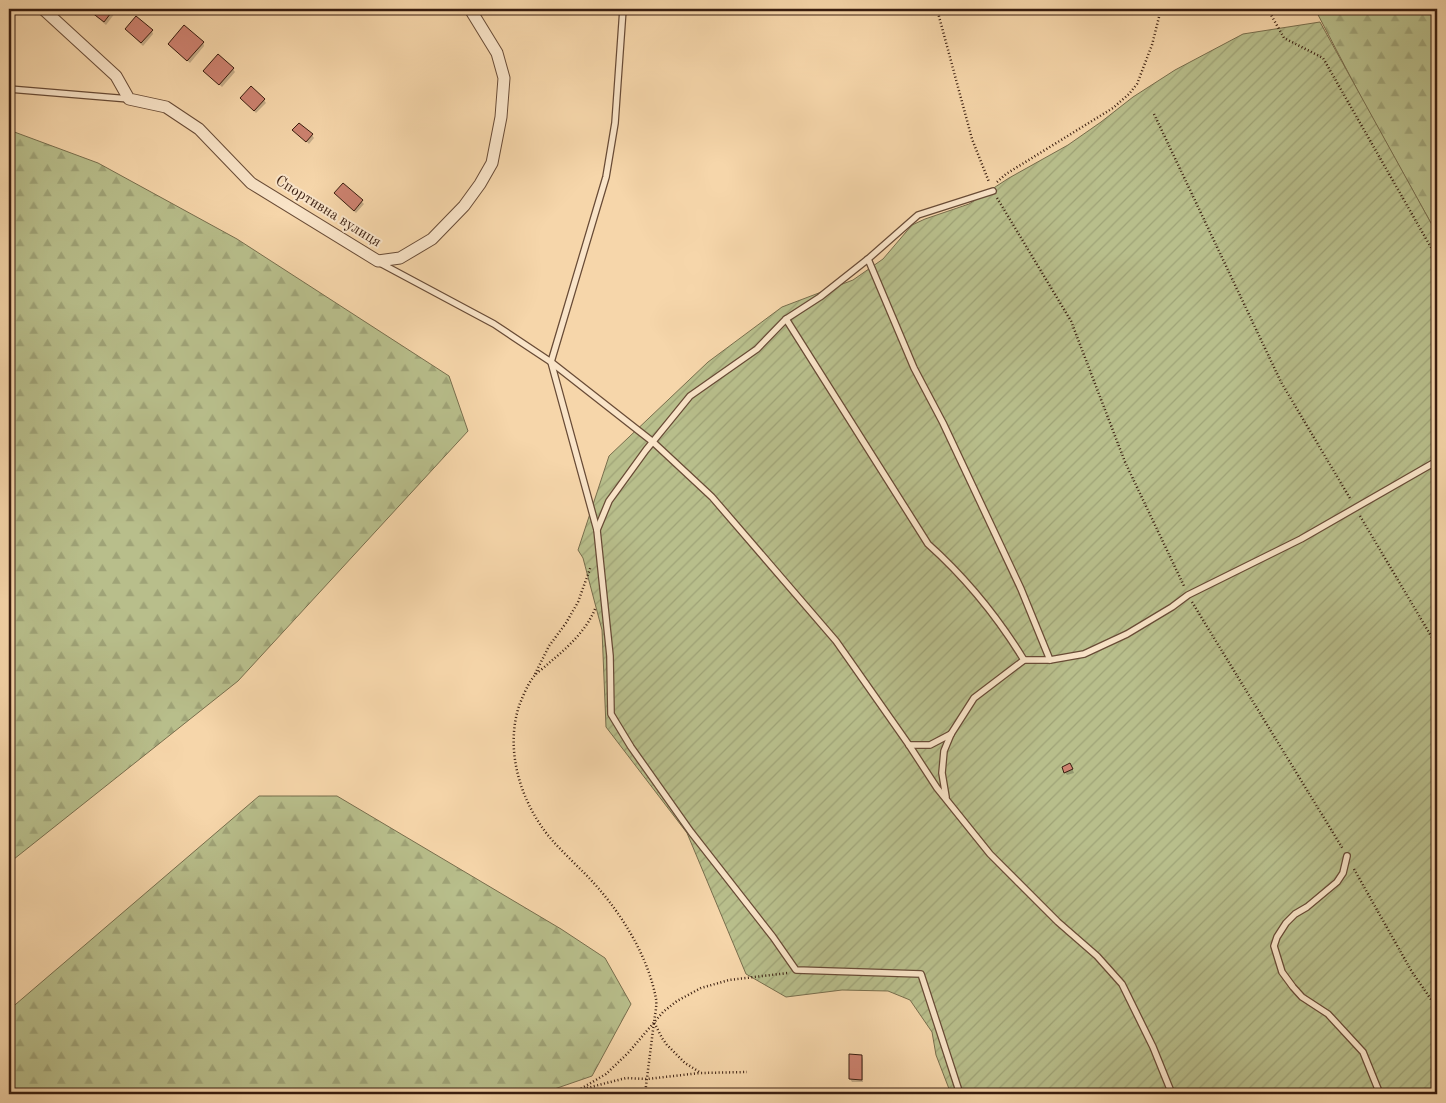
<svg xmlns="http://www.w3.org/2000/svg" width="1446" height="1103" font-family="'Old Standard TT',serif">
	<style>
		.forest { fill: url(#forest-firs); stroke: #786e4d }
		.garden { fill: url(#garden-furrows); stroke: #786e4d }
		.shadow { fill: #0003 }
		.building { fill: #cd8270; stroke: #391d0f }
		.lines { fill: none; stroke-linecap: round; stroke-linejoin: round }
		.service-casing { stroke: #684b36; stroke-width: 8 }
		.minor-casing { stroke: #684b36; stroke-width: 13 }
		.path { stroke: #391d0f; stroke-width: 2.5; stroke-dasharray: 1 2.5; stroke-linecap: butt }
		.service { stroke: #f9e4c8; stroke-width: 5.5 }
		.minor { stroke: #f9e4c8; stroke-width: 11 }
		.labels { text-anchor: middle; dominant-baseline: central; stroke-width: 4; stroke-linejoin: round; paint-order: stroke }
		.street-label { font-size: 15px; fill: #391d0f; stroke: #f9e4c8 }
	</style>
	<defs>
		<pattern id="forest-firs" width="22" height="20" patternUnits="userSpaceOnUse" patternTransform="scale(1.25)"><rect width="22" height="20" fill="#b8be8b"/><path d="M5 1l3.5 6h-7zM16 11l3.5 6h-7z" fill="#9fa377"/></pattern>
		<pattern id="garden-furrows" width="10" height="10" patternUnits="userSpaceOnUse" patternTransform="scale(1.25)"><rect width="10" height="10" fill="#b8be8b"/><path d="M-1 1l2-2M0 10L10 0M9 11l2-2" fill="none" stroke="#9fa377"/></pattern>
	</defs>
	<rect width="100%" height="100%" fill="#f6d6aa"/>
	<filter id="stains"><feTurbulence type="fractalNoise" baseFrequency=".004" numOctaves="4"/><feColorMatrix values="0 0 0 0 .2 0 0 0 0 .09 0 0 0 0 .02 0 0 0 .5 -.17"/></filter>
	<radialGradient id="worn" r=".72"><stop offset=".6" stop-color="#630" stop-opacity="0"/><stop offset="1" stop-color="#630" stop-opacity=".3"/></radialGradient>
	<!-- forest -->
	<g class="forest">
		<polygon points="1315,9 1437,9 1437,234 1362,99"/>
		<polygon points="9,130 98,163 237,239 449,376 468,431 238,681 9,863"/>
		<polygon points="259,796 337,796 561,929 605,958 631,1004 592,1076 540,1094 9,1094 9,1010"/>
		<polygon points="662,1091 722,1093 723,1094 662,1094"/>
	</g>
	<!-- garden -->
	<polygon class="garden" points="1320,22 1437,234 1437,1094 951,1094 936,1055 932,1032 910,1000 888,991 842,990 786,997 746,974 687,833 606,727 602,630 583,558 578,550 609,456 708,362 782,307 853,280 883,259 912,225 925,219 969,204 1009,178 1068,145 1101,122 1133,97 1175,70 1243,34"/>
	<!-- shadow -->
	<g class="shadow">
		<polygon points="88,9 112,9 115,13 106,25"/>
		<polygon points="126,29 152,31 153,34 143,46"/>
		<polygon points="203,42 204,46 190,63 169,45"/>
		<polygon points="233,69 235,72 222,87 205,71"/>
		<polygon points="241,98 264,100 266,103 256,113"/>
		<polygon points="294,130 312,135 314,138 309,144"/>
		<polygon points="343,184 364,204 356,213 335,193"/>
		<polygon points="1072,768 1074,773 1067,775 1065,772"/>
		<polygon points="862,1056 863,1059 863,1082 852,1082 850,1079"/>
	</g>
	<!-- building -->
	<g class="building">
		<polygon points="87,9 114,9 104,22"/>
		<polygon points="136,16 153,30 141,43 125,29"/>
		<polygon points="184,25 204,42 187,61 168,44"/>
		<polygon points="218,54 234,68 219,85 203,71"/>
		<polygon points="251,86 265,99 254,111 240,98"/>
		<polygon points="299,123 313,134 306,142 292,130"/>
		<polygon points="343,183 363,200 354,211 334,193"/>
		<polygon points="1070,763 1073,769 1064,773 1062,767"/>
		<polygon points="849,1054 862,1055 862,1080 849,1079"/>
	</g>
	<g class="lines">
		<defs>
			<g id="service">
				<polyline points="9,89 129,99"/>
				<polyline points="868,259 914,368 943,423 991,525 1021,589 1050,660"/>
				<polyline points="380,263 494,324 551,362 653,442 712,497 836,641 909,745 937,788 990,854 1058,922 1097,956 1122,984 1153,1047 1172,1094"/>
				<path d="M786,319L928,544C966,578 997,616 1024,660"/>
				<polyline points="597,530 551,362 606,177 615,123 623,9"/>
				<polyline points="909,745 930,745 951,734"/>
				<polyline points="946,797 942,773 944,751 951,734 974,698 1024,660 1050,660 1084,654 1127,634 1172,607 1188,595 1301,539 1437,461"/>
				<polyline points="1347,856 1343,873 1337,882 1307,907 1295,914 1286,923 1277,937 1274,946 1282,972 1293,987 1302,997 1328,1014 1363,1052 1380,1094"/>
				<polyline points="960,1094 921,974 796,970 773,937 691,832 631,747 611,714 610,656 597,530 609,501 646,450 690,396 757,349 786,319 820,297 868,259 918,215 993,191"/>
			</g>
			<polyline id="minor" points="43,9 116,76 129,99 166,107 199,129 251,183 378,261 400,258 432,239 464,206 480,184 492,163 501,117 504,78 497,53 470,9"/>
		</defs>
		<!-- service casing -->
		<use href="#service" class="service-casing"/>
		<!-- minor casing -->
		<use href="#minor" class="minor-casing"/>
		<!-- path -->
		<g class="path">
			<polyline points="937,9 972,139 989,182"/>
			<polyline points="1269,9 1270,13 1284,38 1323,58 1437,258"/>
			<polyline points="1154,114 1281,382 1351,500"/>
			<polyline points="997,182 1006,174 1113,108 1129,94 1137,84 1152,45 1161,9"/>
			<polyline points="997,198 1071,321 1125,462 1184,586"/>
			<polyline points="1360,516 1437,646"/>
			<polyline points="1192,602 1343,849"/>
			<path d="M595,609C586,631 567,648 549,663C545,667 539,671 535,675C528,683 523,696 519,706C505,750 520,799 547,834C563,854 583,870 599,889C625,919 649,960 656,999C657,1006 655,1015 654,1022"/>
			<polyline points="535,674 549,646 566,623 578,602 591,566"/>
			<polyline points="1354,869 1412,972 1437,1008"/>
			<polyline points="587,1088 626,1078 647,1079 700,1073"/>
			<polyline points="572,1094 606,1074 628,1053 663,1012 677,1001 701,988 729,980 788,973"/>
			<polyline points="645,1094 654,1022 662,1038 667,1045 685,1063 701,1073 747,1072"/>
		</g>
		<!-- service -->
		<use href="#service" class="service"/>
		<!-- minor -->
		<use href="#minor" class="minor"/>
	</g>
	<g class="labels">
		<!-- street labels -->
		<g class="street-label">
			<text transform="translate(328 212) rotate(32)">Спортивна вулиця</text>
		</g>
	</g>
	<!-- margin -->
	<rect width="1446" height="1103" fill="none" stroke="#f6d6aa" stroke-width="30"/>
	<rect x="10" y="10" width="1426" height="1083" fill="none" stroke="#391d0f" stroke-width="2.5"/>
	<rect x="15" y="15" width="1416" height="1073" fill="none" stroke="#391d0f"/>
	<rect width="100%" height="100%" filter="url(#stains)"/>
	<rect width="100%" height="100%" fill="url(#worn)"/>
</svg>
